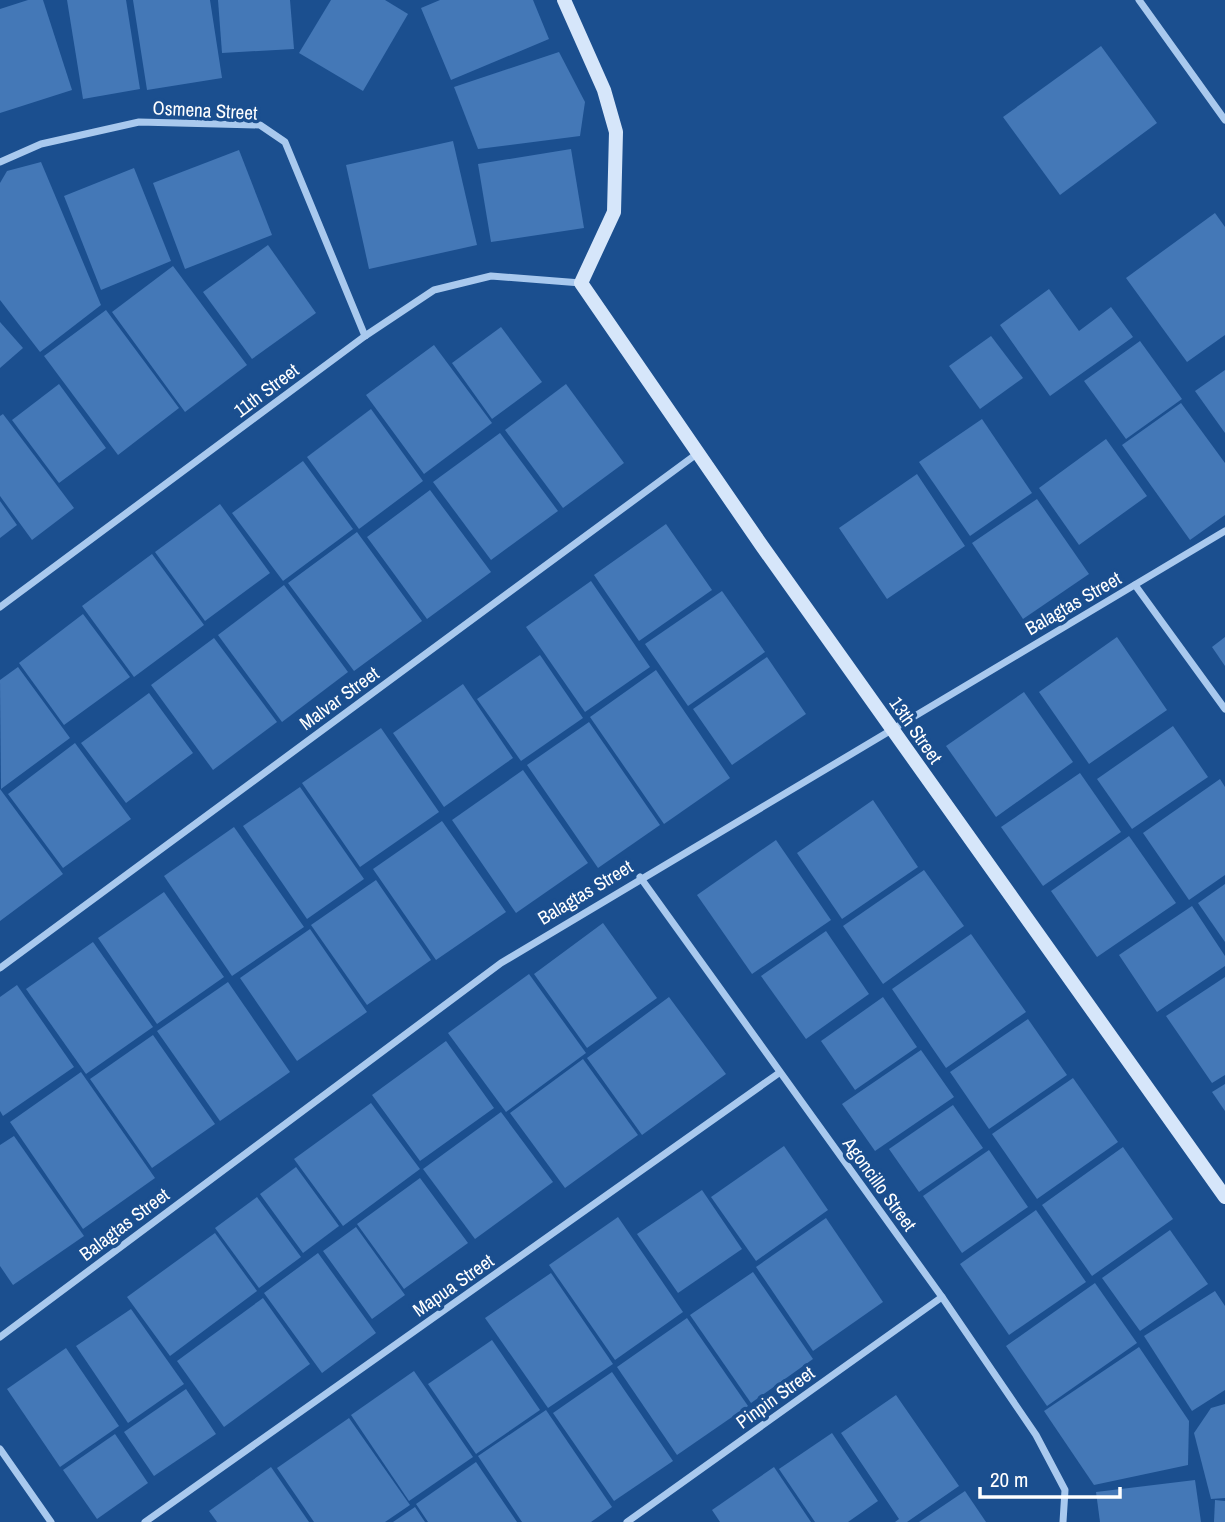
<svg xmlns="http://www.w3.org/2000/svg" width="1225" height="1522" font-family="'Archivo Narrow',sans-serif">
	<style>
		.building { fill: #4478b7 }
		.lines { fill: none; stroke-linecap: round; stroke-linejoin: round }
		.street { stroke: #a9c9ee; stroke-width: 7 }
		.secondary { stroke: #d6e6fa; stroke-width: 14 }
		.labels { text-anchor: middle; dominant-baseline: central; stroke-width: 7; stroke-linejoin: round; paint-order: stroke }
		.street-label { font-size: 19px; fill: #fff; stroke: #1b4f8f }
	</style>
	<rect width="100%" height="100%" fill="#1b4f8f"/>
	<!-- building -->
	<g class="building">
		<polygon points="28,0 43,0 72,90 0,113 0,9"/>
		<polygon points="67,0 126,0 140,89 83,99"/>
		<polygon points="133,0 210,0 222,78 147,90"/>
		<polygon points="218,0 290,0 294,49 222,53"/>
		<polygon points="331,0 385,0 408,14 363,91 299,53"/>
		<polygon points="440,0 533,0 549,39 451,80 421,8"/>
		<polygon points="1101,46 1157,123 1060,195 1003,117"/>
		<polygon points="559,52 585,102 580,136 478,149 454,87"/>
		<polygon points="453,141 477,245 369,269 346,165"/>
		<polygon points="571,149 584,228 491,242 478,164"/>
		<polygon points="239,150 272,235 185,269 153,183"/>
		<polygon points="41,162 101,305 40,352 0,300 0,183 7,171"/>
		<polygon points="134,168 171,261 101,290 64,196"/>
		<polygon points="1215,213 1225,227 1225,335 1187,362 1126,278"/>
		<polygon points="268,245 316,313 252,359 203,292"/>
		<polygon points="173,266 247,365 185,412 112,312"/>
		<polygon points="1049,289 1079,331 1111,307 1133,337 1050,396 1000,325"/>
		<polygon points="106,310 179,408 118,455 44,356"/>
		<polygon points="0,322 23,348 0,368"/>
		<polygon points="501,327 542,382 492,419 452,363"/>
		<polygon points="991,336 1023,378 980,409 949,366"/>
		<polygon points="1140,341 1182,399 1126,439 1084,381"/>
		<polygon points="434,345 492,423 424,474 366,395"/>
		<polygon points="1225,370 1225,433 1195,391"/>
		<polygon points="59,384 106,448 59,483 12,420"/>
		<polygon points="566,384 624,463 563,508 505,430"/>
		<polygon points="1181,403 1225,463 1225,515 1190,540 1122,445"/>
		<polygon points="371,409 423,481 359,529 307,457"/>
		<polygon points="3,414 74,508 32,540 0,496 0,416"/>
		<polygon points="982,419 1032,493 970,536 919,462"/>
		<polygon points="500,433 558,511 491,560 433,482"/>
		<polygon points="1106,439 1147,496 1079,545 1039,488"/>
		<polygon points="303,461 353,529 283,581 232,513"/>
		<polygon points="917,474 965,546 887,599 839,528"/>
		<polygon points="430,490 491,572 427,619 367,537"/>
		<polygon points="1037,499 1089,574 1023,619 972,543"/>
		<polygon points="0,501 17,525 0,538"/>
		<polygon points="220,504 270,573 205,621 155,552"/>
		<polygon points="666,524 712,590 639,641 594,575"/>
		<polygon points="357,532 422,621 354,671 288,583"/>
		<polygon points="152,554 204,625 134,677 82,606"/>
		<polygon points="591,581 650,667 585,712 526,627"/>
		<polygon points="284,585 348,672 282,722 218,635"/>
		<polygon points="722,591 765,652 688,706 645,644"/>
		<polygon points="83,614 130,677 64,725 19,663"/>
		<polygon points="1117,637 1167,710 1089,764 1039,692"/>
		<polygon points="1225,637 1225,666 1212,647"/>
		<polygon points="214,638 277,722 213,770 151,685"/>
		<polygon points="540,655 583,718 521,761 477,699"/>
		<polygon points="767,657 806,714 732,765 693,709"/>
		<polygon points="18,667 70,738 1,789 0,680"/>
		<polygon points="656,670 730,778 664,824 590,717"/>
		<polygon points="463,684 513,758 444,807 393,733"/>
		<polygon points="1024,692 1073,762 996,817 946,746"/>
		<polygon points="149,693 193,753 126,803 81,743"/>
		<polygon points="589,722 660,825 598,868 527,765"/>
		<polygon points="1173,726 1208,777 1132,829 1097,779"/>
		<polygon points="381,728 439,812 360,867 302,783"/>
		<polygon points="75,743 131,819 63,868 8,794"/>
		<polygon points="523,770 588,863 516,913 452,820"/>
		<polygon points="1080,773 1121,832 1043,886 1001,827"/>
		<polygon points="1220,779 1225,787 1225,875 1189,900 1143,833"/>
		<polygon points="300,787 364,879 307,919 243,826"/>
		<polygon points="0,789 63,874 0,921"/>
		<polygon points="873,800 918,867 842,919 797,853"/>
		<polygon points="442,821 506,912 436,960 373,869"/>
		<polygon points="234,827 304,927 232,976 164,876"/>
		<polygon points="1129,836 1176,903 1097,957 1051,891"/>
		<polygon points="776,840 831,920 752,974 697,895"/>
		<polygon points="924,870 964,926 883,984 843,926"/>
		<polygon points="376,880 431,960 367,1005 311,925"/>
		<polygon points="1225,884 1225,942 1198,903"/>
		<polygon points="164,892 224,977 157,1024 98,938"/>
		<polygon points="1192,906 1225,956 1225,966 1157,1012 1119,955"/>
		<polygon points="603,923 657,998 587,1048 534,974"/>
		<polygon points="310,929 367,1012 297,1061 240,978"/>
		<polygon points="826,931 869,994 806,1039 761,976"/>
		<polygon points="971,934 1026,1012 946,1068 892,989"/>
		<polygon points="93,942 153,1027 86,1074 26,989"/>
		<polygon points="529,974 586,1053 506,1112 448,1033"/>
		<polygon points="1225,977 1225,1075 1212,1083 1166,1016"/>
		<polygon points="228,982 290,1072 220,1121 157,1031"/>
		<polygon points="17,985 74,1067 3,1116 0,1111 0,997"/>
		<polygon points="669,997 726,1074 642,1135 587,1058"/>
		<polygon points="883,997 917,1047 855,1090 821,1041"/>
		<polygon points="1028,1019 1067,1075 989,1129 950,1072"/>
		<polygon points="153,1035 215,1124 152,1168 90,1079"/>
		<polygon points="446,1041 494,1108 420,1161 372,1095"/>
		<polygon points="921,1050 954,1097 875,1151 842,1104"/>
		<polygon points="583,1059 638,1135 565,1188 510,1113"/>
		<polygon points="81,1072 155,1178 83,1229 10,1122"/>
		<polygon points="1073,1078 1118,1142 1037,1199 992,1134"/>
		<polygon points="1225,1084 1225,1111 1212,1092"/>
		<polygon points="371,1103 420,1169 343,1226 294,1159"/>
		<polygon points="953,1105 983,1148 919,1192 889,1149"/>
		<polygon points="501,1112 553,1182 475,1239 423,1169"/>
		<polygon points="14,1136 84,1236 13,1285 0,1266 0,1145"/>
		<polygon points="784,1146 828,1210 756,1261 711,1197"/>
		<polygon points="1123,1147 1173,1219 1092,1276 1042,1205"/>
		<polygon points="989,1150 1028,1207 962,1253 923,1196"/>
		<polygon points="296,1167 339,1226 303,1253 260,1194"/>
		<polygon points="420,1178 468,1243 404,1289 357,1224"/>
		<polygon points="702,1190 742,1249 678,1293 637,1234"/>
		<polygon points="257,1197 301,1257 259,1288 215,1228"/>
		<polygon points="1036,1210 1086,1282 1009,1335 960,1264"/>
		<polygon points="618,1217 683,1312 615,1360 549,1265"/>
		<polygon points="826,1218 883,1302 813,1351 756,1267"/>
		<polygon points="356,1227 405,1295 372,1319 323,1251"/>
		<polygon points="1170,1230 1208,1284 1140,1331 1102,1278"/>
		<polygon points="215,1233 257,1291 170,1356 127,1297"/>
		<polygon points="318,1253 376,1333 322,1373 264,1293"/>
		<polygon points="753,1272 813,1359 751,1403 690,1315"/>
		<polygon points="551,1273 613,1364 548,1408 485,1318"/>
		<polygon points="1095,1283 1137,1343 1047,1406 1006,1346"/>
		<polygon points="1215,1291 1225,1306 1225,1390 1192,1411 1144,1336"/>
		<polygon points="263,1298 310,1364 224,1427 177,1361"/>
		<polygon points="131,1309 184,1384 128,1423 76,1346"/>
		<polygon points="687,1318 748,1406 677,1455 617,1367"/>
		<polygon points="492,1340 540,1410 476,1454 428,1384"/>
		<polygon points="1139,1347 1189,1421 1188,1465 1094,1485 1044,1411"/>
		<polygon points="66,1348 119,1426 60,1467 7,1389"/>
		<polygon points="414,1371 473,1457 409,1501 351,1415"/>
		<polygon points="612,1372 673,1461 614,1501 553,1413"/>
		<polygon points="186,1389 216,1434 154,1476 124,1432"/>
		<polygon points="896,1395 959,1486 907,1522 895,1522 899,1519 841,1433"/>
		<polygon points="1225,1404 1225,1498 1211,1499 1194,1433 1211,1408"/>
		<polygon points="546,1410 612,1507 591,1522 522,1522 478,1456"/>
		<polygon points="349,1418 410,1505 385,1522 314,1522 277,1468"/>
		<polygon points="832,1433 878,1501 848,1522 815,1522 779,1469"/>
		<polygon points="115,1434 148,1483 97,1519 63,1470"/>
		<polygon points="476,1462 517,1522 428,1522 416,1504"/>
		<polygon points="271,1467 309,1522 217,1522 209,1511"/>
		<polygon points="774,1467 811,1522 720,1522 712,1510"/>
		<polygon points="1195,1480 1201,1522 1100,1522 1096,1492"/>
		<polygon points="965,1491 986,1522 919,1522"/>
		<polygon points="1215,1500 1225,1501 1225,1522 1214,1522"/>
		<polygon points="415,1507 425,1522 393,1522"/>
	</g>
	<g class="lines">
		<!-- street -->
		<g class="street">
			<polyline points="1139,0 1225,120"/>
			<polyline points="0,162 41,144 139,122 260,125 285,142 365,336"/>
			<polyline points="1135,585 1225,709"/>
			<polyline points="0,607 365,336 434,290 491,276 581,283"/>
			<polyline points="640,877 942,1297 1036,1435 1065,1490 1063,1522"/>
			<polyline points="0,968 698,453"/>
			<polyline points="0,1337 501,963 1225,531"/>
			<polyline points="0,1449 51,1522"/>
			<polyline points="145,1522 779,1073"/>
			<polyline points="627,1522 942,1297"/>
		</g>
		<!-- secondary -->
		<polyline class="secondary" points="564,0 604,90 616,132 614,212 581,283 762,546 1225,1197"/>
	</g>
	<g class="labels">
		<!-- street labels -->
		<g class="street-label">
			<text transform="translate(205 110) rotate(3)">Osmena Street</text>
			<text transform="translate(266 390) rotate(-37)">11th Street</text>
			<text transform="translate(1073 603) rotate(-30)">Balagtas Street</text>
			<text transform="translate(339 698) rotate(-36)">Malvar Street</text>
			<text transform="translate(916 730) rotate(55)">13th Street</text>
			<text transform="translate(585 892) rotate(-31)">Balagtas Street</text>
			<text transform="translate(880 1184) rotate(54)">Agoncillo Street</text>
			<text transform="translate(124 1224) rotate(-37)">Balagtas Street</text>
			<text transform="translate(453 1285) rotate(-35)">Mapua Street</text>
			<text transform="translate(775 1397) rotate(-36)">Pinpin Street</text>
		</g>
	</g>
	<!-- scale -->
	<path d="M980 1487v10h140v-10" fill="none" stroke="#ffffff" stroke-width="3.5"/>
	<text x="990" y="1487" font-size="21" fill="#ffffff" stroke="#1b4f8f" stroke-width="5" paint-order="stroke">20 m</text>
</svg>
